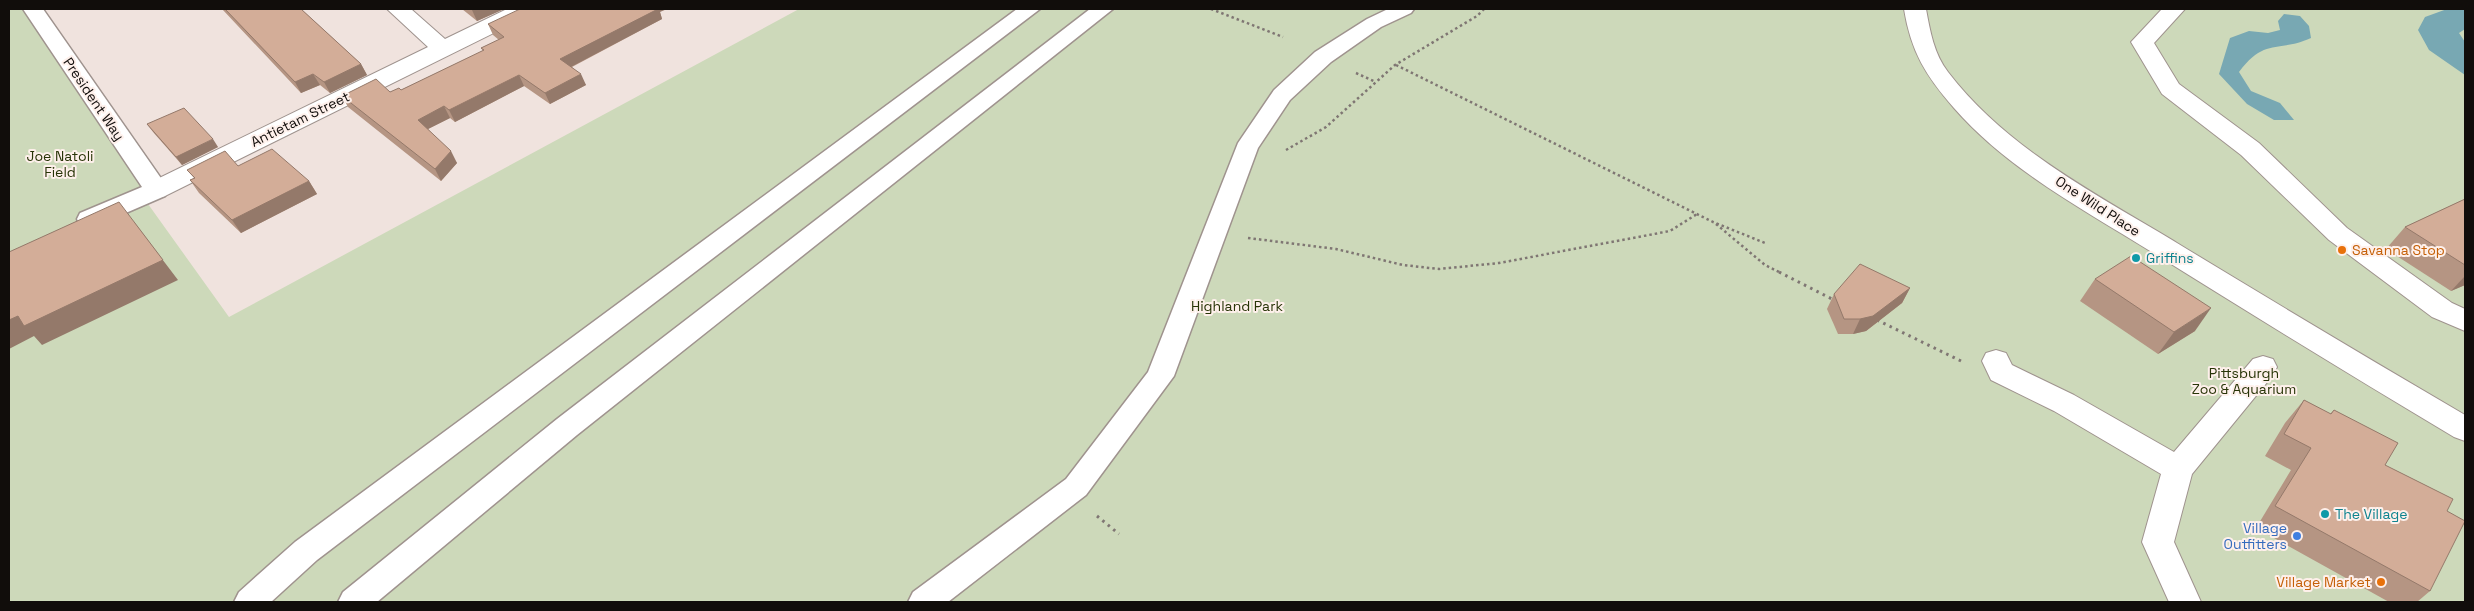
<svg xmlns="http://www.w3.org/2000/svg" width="2474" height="611" font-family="'Space Grotesk',sans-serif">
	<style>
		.green { fill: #cdd9ba }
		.water { fill: #78a8b3 }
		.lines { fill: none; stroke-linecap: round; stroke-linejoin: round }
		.lane-casing { stroke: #9f938e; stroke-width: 3 }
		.street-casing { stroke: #9f938e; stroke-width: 2 }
		.secondary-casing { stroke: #9f938e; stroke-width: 2 }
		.path-far1 { stroke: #7f7673; stroke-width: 2.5; stroke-dasharray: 2.5 3; stroke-linecap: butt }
		.path { stroke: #7f7673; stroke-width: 3; stroke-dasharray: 2.5 4.5; stroke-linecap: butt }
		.lane { fill: #fff; fill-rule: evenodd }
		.street { fill: #fff; fill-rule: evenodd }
		.secondary { fill: #fff; fill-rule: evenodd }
		.wall { fill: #b59583 }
		.shaded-wall { fill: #94796a }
		.building { fill: #d3ad98; stroke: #94796a }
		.food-dot { fill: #e8710a; stroke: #fef0eb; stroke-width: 2 }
		.culture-dot { fill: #0f9aa8; stroke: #fef0eb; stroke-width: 2 }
		.shop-dot { fill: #3f7fe0; stroke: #fef0eb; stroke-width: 2 }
		.labels { text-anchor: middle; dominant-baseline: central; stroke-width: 4; stroke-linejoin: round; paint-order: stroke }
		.street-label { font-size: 14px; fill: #110d0b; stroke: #fef0eb }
		.park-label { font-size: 14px; fill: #283407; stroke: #fef0eb }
		.food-label { font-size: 14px; fill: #c56008; stroke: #fef0eb; text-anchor: start }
		.culture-label { font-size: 14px; fill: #0d838f; stroke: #fef0eb; text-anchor: start }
		.shop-label { font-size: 14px; fill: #366cbe; stroke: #fef0eb; text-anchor: end }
	</style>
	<rect width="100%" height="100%" fill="#f0e3de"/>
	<!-- green -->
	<polygon class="green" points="9,9 33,9 156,190 143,197 229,317 799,9 2465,9 2465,602 9,602"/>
	<!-- water -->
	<g class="water">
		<polygon points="2447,9 2465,9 2465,29 2459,33 2465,42 2465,75 2429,50 2418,30 2425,17"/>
		<path d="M2284,14L2300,16L2309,26L2311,38C2278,53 2265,37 2239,72L2251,91L2280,103L2294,120H2274L2247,104L2219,74L2230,38L2249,31L2268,33L2280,30L2278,21Z"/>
	</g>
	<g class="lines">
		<defs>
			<g id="lane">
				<polygon points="23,9 43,9 165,184 168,190 165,196 98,225 89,227 80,225 77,219 80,213 142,187"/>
				<polygon points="1017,9 1040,9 317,560 271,602 234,602 239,592 295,542"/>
				<polygon points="1090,9 1113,9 577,435 377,602 338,602 343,592 557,419"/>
				<polygon points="1388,9 1414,9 1411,13 1381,27 1331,62 1290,100 1258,148 1174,376 1086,495 948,602 908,602 913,592 1066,479 1148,372 1238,143 1274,90 1315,52 1367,19"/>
			</g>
			<g id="street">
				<polygon points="387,9 411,9 445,39 507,9 535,9 532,14 165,196 156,198 147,196 143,190 147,184 428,47"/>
				<polygon points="2162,9 2185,9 2154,43 2179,84 2259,143 2347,228 2452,303 2465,309 2465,331 2432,317 2329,240 2241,155 2162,94 2131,42"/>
				<polygon points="1996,350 2006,353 2012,365 2074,395 2174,452 2253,359 2263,356 2273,359 2277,367 2273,375 2192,474 2174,542 2201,602 2169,602 2142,542 2161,474 2054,411 1991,380 1982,361 1986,353"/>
			</g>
			<path id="secondary" d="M1904,9H1926C1930,31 1934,54 1948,72C2007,149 2096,194 2177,243C2272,301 2368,358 2465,415V441L2454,437C2354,377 2254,316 2155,254C2086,211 2008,170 1954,108C1926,76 1911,52 1904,9Z"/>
		</defs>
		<!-- lane casing -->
		<use href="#lane" class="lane-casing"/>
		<!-- street casing -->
		<use href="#street" class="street-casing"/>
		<!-- secondary casing -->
		<use href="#secondary" class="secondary-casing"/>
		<!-- path-far1 -->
		<g class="path-far1">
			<polyline points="1211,9 1283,37"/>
			<polyline points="1396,65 1713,222 1765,243"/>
			<polyline points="1356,73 1376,82"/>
			<polyline points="1286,150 1326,127 1395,65 1477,16 1484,9"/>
			<polyline points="1716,224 1765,265 1781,273"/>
			<polyline points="1248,238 1336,249 1403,265 1439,269 1499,263 1670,231 1697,214"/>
		</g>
		<!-- path -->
		<g class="path">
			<polyline points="1779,272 1834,300"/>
			<polyline points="1877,320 1961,361"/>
			<polyline points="1097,516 1119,534"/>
		</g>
		<!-- lane -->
		<use href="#lane" class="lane"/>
		<!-- street -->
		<use href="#street" class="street"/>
		<!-- secondary -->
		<use href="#secondary" class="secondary"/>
	</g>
	<!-- wall -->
	<g class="wall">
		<polygon points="222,9 301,9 361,64 367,75 330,93 320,85 301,93"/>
		<polygon points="462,9 504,9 477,21"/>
		<polygon points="660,12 662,19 572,67 586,85 550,104 524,86 455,122 450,118 428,129 457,163 441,181 348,107 342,96 390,92 401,90 483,51 481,48 499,40 493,35 488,24"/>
		<polygon points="147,124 218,147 182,165 153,132"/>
		<polygon points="238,166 309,181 317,194 241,233 199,193 190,180 194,178 187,170"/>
		<polygon points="2465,199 2465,285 2451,291 2386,249 2405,227"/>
		<polygon points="2095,279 2195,331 2158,354 2080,301"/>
		<polygon points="1910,288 1902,303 1866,331 1853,334 1838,334 1827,309 1834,294"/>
		<polygon points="2304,400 2330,414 2334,410 2385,465 2447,511 2430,591 2417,602 2389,602 2256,528 2291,470 2265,456 2285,423"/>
	</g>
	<!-- shaded-wall -->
	<g class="shaded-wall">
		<polygon points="475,9 504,9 477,21 472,10"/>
		<polygon points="653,9 667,9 660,12 662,19 565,70 560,59"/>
		<polygon points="361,64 367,75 330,93 324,82"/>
		<polygon points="313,74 320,85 301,93 295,82"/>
		<polygon points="581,74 586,85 550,104 545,93"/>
		<polygon points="519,75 524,86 455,122 449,110"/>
		<polygon points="444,106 450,118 424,131 418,120"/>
		<polygon points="213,139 218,147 182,165 176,157"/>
		<polygon points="451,151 457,163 441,181 435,169"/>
		<polygon points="309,181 317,194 241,233 232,220"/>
		<polygon points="134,222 178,280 42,345 34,336 9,349 9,320"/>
		<polygon points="2465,276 2465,285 2451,291"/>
		<polygon points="1910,288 1902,303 1866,331 1853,334 1860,319"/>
		<polygon points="2211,308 2195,331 2158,354 2174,332"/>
	</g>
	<!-- building -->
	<g class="building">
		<polygon points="225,9 301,9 361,64 324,82 313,74 295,82"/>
		<polygon points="520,9 658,9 560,59 581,74 545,93 519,75 449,110 444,106 418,120 451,151 435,169 342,96 376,79 390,92 399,88 401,90 484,50 481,48 504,37 488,24"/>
		<polygon points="184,108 213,139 176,157 147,124"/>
		<polygon points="272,149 309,181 232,220 190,180 195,178 187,170 225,151 238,166"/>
		<polygon points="2465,199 2465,265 2405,227"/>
		<polygon points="119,202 163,260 24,326 18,316 9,320 9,252"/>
		<polygon points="2131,256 2211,308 2174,332 2095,279"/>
		<polygon points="1860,264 1910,288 1873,316 1860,319 1844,319 1834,294"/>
		<polygon points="2304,400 2331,414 2334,410 2398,443 2385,465 2453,499 2447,511 2465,521 2430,591 2275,506 2311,448 2284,434"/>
	</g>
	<!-- markers -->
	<g class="food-dot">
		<circle cx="2342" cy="250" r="5"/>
		<circle cx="2381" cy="582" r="5"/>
	</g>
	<g class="culture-dot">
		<circle cx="2136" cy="258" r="5"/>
		<circle cx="2325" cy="514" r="5"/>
	</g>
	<circle class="shop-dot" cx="2297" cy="536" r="5"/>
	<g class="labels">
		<!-- street labels -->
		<g class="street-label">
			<text transform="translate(94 99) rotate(56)">President Way</text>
			<text transform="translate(300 119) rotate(-26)">Antietam Street</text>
			<text transform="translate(2098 206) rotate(33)">One Wild Place</text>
		</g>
		<!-- park labels -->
		<g class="park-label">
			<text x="60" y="156">Joe Natoli<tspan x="60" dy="16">Field</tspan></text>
			<text x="1237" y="306">Highland Park</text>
			<text x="2244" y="373">Pittsburgh<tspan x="2244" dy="16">Zoo &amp; Aquarium</tspan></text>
		</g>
		<!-- food labels -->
		<g class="food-label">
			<text x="2352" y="250">Savanna Stop</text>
			<text x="2371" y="582" text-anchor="end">Village Market</text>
		</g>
		<!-- culture labels -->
		<g class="culture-label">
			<text x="2146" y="258">Griffins</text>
			<text x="2335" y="514">The Village</text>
		</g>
		<!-- shop labels -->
		<g class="shop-label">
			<text x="2287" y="528">Village<tspan x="2287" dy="16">Outfitters</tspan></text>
		</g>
	</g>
	<!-- border -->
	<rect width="2474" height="611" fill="none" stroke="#110d0b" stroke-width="20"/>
</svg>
